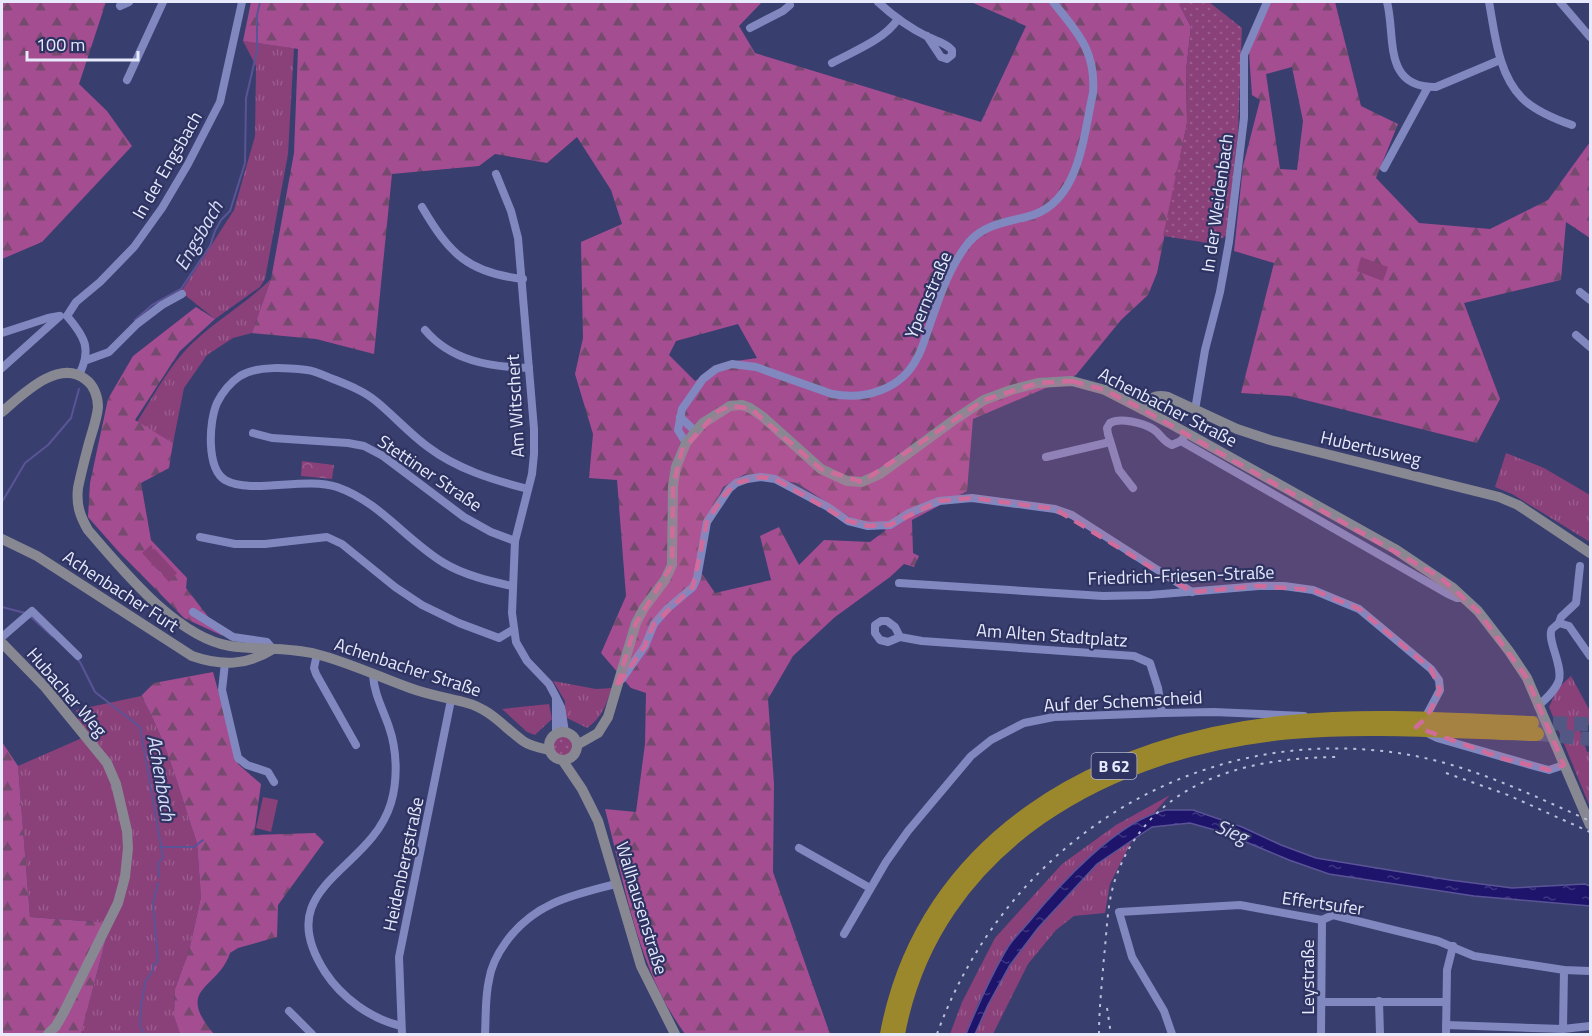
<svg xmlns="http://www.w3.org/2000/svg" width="1592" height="1036" font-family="'Titillium Web',sans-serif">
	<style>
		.grass { fill: url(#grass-tufts) }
		.forest { fill: url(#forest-firs); fill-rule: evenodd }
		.park { fill: url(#park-crowns) }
		.garden { fill: url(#garden-dots) }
		.pitch { fill: #8a4079 }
		.water { fill: url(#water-ripples); stroke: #5a5497; stroke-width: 1.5 }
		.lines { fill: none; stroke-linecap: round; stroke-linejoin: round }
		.stream { stroke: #5a5497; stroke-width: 2 }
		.highway-tunnel { stroke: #525883; stroke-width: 14; stroke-dasharray: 14 7; stroke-linecap: butt }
		.street { stroke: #8088bf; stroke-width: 8 }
		.secondary { stroke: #888893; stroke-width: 10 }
		.highway { stroke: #9b882c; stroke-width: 14 }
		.rail { stroke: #bbbfd9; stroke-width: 2; stroke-dasharray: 3 6; stroke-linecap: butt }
		.marked { fill: #d06c9b; fill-opacity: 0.2; stroke: #d06c9b; stroke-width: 4.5; stroke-dasharray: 12 8; stroke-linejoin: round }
		.labels { text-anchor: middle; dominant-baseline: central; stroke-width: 4.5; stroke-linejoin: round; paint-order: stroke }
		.shield { fill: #2e3362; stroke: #afb3ce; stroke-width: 1.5 }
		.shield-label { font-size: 16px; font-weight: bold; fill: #e6eafc }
		.street-label { font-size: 18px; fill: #e6eafc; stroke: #2e3362 }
		.water-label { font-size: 20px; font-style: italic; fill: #d7dcf5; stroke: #2e3362 }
	</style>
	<defs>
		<pattern id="grass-tufts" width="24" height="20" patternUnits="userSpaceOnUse" patternTransform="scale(1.5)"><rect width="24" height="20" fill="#8a4079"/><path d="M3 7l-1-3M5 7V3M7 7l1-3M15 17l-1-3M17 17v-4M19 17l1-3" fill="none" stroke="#9a5c8d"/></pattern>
		<pattern id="forest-firs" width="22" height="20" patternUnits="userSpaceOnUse" patternTransform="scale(1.5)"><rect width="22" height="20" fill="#a54d91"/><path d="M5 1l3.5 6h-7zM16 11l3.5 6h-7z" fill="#754a6e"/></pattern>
		<pattern id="park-crowns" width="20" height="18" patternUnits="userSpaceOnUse" patternTransform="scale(1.5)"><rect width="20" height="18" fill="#8a4079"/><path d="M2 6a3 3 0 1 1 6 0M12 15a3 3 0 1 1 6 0" fill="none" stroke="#9a5c8d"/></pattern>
		<pattern id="garden-dots" width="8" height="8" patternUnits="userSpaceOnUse" patternTransform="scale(1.5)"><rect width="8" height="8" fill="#8a4079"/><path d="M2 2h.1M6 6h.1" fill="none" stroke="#9a5c8d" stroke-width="1.8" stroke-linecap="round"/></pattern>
		<pattern id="water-ripples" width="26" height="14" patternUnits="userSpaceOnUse" patternTransform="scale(1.5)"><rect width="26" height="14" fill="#1e146c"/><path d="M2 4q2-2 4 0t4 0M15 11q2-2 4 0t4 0" fill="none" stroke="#3f3682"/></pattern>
	</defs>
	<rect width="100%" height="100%" fill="#383e6e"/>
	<!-- grass -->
	<g class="grass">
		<polygon points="243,41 294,48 288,154 265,279 260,287 215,319 181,292 234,210 255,136 256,66"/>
		<path d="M271,279L252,333L233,338L207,355L184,388L173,443L137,422C151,400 166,372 183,353C209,324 244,306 271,279Z"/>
		<polygon points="1506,453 1544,468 1590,495 1590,542 1512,494 1495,487"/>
		<polygon points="1571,676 1590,711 1590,724 1580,730 1587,752 1590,751 1590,807 1549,707 1558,688"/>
		<path d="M553,681L596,689L612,688C606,704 602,718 587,728L565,717V701Z"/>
		<path d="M141,696C167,740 180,794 197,843L201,897L189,951L175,989L174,1016L180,1034H81L110,923L30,917L18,766L82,738L76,710Z"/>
		<polygon points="549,704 552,719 535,735 527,732 502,709"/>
		<polygon points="1170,795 1154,813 1136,822 1048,899 1009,946 979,1001 966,1034 950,1034 962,1002 995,938 1062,864 1116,825"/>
		<polygon points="1132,840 1110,884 1105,913 1074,916 1056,930 1028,964 993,1034 975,1034 988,1005 1010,965 1038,928 1097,864"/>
	</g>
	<!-- forest -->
	<g class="forest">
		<polygon points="2,2 106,2 79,84 107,111 132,146 42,242 2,259"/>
		<path d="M251,2H762L739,26L755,53L981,122L1026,26L971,2H1178L1191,27L1186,71L1187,123L1157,273L1148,295L1121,320L1076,375L973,419L967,491L912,520L913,553L919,556L914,567L904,564L890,577L835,617L793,656L768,699L774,784L773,872L830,1034H685C638,970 625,885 605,809L636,812L645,744L646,693L631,688L601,653L626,596L617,480L589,478L593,434L575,374L583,338L581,242L622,224L611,190L577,137L547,163L495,154L479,166L392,174L374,354L316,339L252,333L271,279L294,153L298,49L243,41ZM738,324L757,358L722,363L695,381L669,355L676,341ZM745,474L797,483L856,521L886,530L870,542L824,540L799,565L779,527L760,536L771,580L715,593L696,565L704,527L723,487Z"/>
		<path d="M1268,2H1335L1361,106L1398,124L1376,178L1419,223L1490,229L1548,200L1590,142V238L1566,222L1561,280L1464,303L1500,399L1477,443L1289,396L1241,393L1274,263L1234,251L1243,166L1260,100L1252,95L1249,53ZM1292,67L1303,121L1297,170L1280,169L1266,74Z"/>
		<polygon points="196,307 215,319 180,351 135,420 173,443 169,468 141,483 151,540 187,578 186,588 223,636 184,618 118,551 88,517 90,483 108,399 133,356"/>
		<path d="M213,672L238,764L261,784L254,835L315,833L324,842L278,905L277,937L238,948L230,953C218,990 174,987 214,1034H180L174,1016L175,989L189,951L201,897L197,843C180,794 167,740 141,696L154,683Z"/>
		<polygon points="2,742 18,766 30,917 110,923 81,1034 2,1034"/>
	</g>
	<!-- park -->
	<g class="park">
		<polygon points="302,461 334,465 332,479 301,476"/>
		<polygon points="151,545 177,573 169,582 142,553"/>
	</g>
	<!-- garden -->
	<g class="garden">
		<polygon points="1178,2 1209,2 1242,28 1238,132 1227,234 1223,238 1212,239 1208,243 1163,236 1187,123 1186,71 1191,27"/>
		<circle cx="563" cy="746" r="14"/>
	</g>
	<!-- pitch -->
	<g class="pitch">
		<polygon points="1361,257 1388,267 1383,281 1357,271"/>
		<polygon points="263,797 278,800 271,832 256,828"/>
	</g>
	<!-- water -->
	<path class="water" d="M1166,810H1193L1242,827L1281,845L1316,858L1450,880L1512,888L1585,884L1590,886V906L1474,896L1329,874L1289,860L1222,832L1190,823L1152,827L1097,864L1038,928L1010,965L988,1005L975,1034H966C978,1005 991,975 1008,947C1014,938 1022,930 1029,922C1060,884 1117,821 1166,810Z"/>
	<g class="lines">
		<!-- stream -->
		<g class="stream">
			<polyline points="135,320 152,305 181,289 210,246 215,231 221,220 230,211 245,163 246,98 257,51 257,15 260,2"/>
			<polyline points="2,502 25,463 48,445 71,418 79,389"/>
			<polyline points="2,607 25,613"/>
			<polyline points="30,616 52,636"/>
			<polyline points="76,658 80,662 95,692 140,727 163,857 158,864 159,877"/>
			<polyline points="160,847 194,847 203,840"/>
			<polyline points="145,1034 140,1027 141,1003 143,997 145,982 153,970 153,965 158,962 153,903 158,883"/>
		</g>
		<!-- highway-tunnel -->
		<g class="highway-tunnel">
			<polyline points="1532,723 1590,724"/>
			<polyline points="1539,734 1590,739"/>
		</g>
		<!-- street -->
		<g class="street">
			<path d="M878,2C892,15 910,28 928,37C937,41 946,43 952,50V55L947,59L941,57L927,36"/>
			<path d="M1387,2C1396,36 1382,88 1436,87L1500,60"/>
			<path d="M1489,2C1495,34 1498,74 1522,98C1535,111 1555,119 1572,125"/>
			<polyline points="1560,2 1590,37"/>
			<polyline points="120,6 129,2"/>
			<polyline points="750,28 783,11 790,5"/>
			<path d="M832,63C854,51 884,40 898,19"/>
			<polyline points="127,80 163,2"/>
			<polyline points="1384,168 1428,87"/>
			<polyline points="496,174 511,211 518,238 534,429 534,454 532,474 515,541 512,613 516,642 527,661 549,684 556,697 561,707 565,732"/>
			<path d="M422,207C449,253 468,273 523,279"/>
			<polyline points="1580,292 1590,300"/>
			<polyline points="67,316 76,302 100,282 134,247 162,208 188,164 220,102 242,2"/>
			<path d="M67,316C85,337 92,349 79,375"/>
			<path d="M425,330C451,361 490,367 529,368"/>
			<polyline points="2,333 48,318 59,316"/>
			<polyline points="1576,335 1590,347"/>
			<polyline points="87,360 109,352 137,324 162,305 182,294"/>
			<polyline points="2,368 60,316"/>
			<polyline points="1195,410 1205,350 1220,292 1229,242 1244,118 1244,55 1267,2"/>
			<polyline points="680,417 695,431"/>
			<polyline points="253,433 272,438 348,443 364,446 383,456 464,517 491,532 515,541"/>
			<polyline points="1181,441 1448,594 1457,598 1464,598"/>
			<path d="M686,443L678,430L682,409L703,379L716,369L732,364L756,367L832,394C865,400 901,390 917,358C922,350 924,341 927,333C938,301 948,268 969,242C984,225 1005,222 1026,217C1080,205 1083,137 1093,93C1096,51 1078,33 1053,2"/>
			<polyline points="1046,457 1110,442"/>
			<path d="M1133,488L1119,470L1108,434L1107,428L1110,423C1120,417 1143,423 1153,429C1161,434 1162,441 1172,445L1181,441L1184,437"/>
			<polyline points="200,537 235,544 265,544 327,537 342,544 395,587 422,605 459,623 499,638 514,629"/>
			<polyline points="899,583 1103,596 1150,595 1259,586 1284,586 1313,590 1359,609 1431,669 1439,680 1440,690 1424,720"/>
			<path d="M512,586C489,581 464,575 444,563C406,540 380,502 337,487C305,476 251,495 225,480C206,468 209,421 217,403C222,393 231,382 240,376C258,365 288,368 307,370C316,371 325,376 333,379C348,385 364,391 377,402C394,416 410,434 428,447C457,469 493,480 528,489"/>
			<polyline points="193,612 233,637 267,642 273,649"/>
			<polyline points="1559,623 1569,626 1590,656"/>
			<polyline points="2,637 32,611 78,656"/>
			<polyline points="900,637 895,627 887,621 881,621 875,625 875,633 880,640 888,642 900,637 922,641 1134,656 1150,663 1158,688 1162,713"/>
			<polyline points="317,654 314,668 316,674 356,745"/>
			<polyline points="225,663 222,690 238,758 247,765 268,772 274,782"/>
			<path d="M373,675C374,694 383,709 389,727C397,750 398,779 391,803C370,873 269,885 325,972C342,998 371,1019 401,1026"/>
			<polyline points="622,679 645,646 654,624 667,609 693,587 697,578 707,522 729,489 736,483 747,479 761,477 775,479 828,507 848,521 868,526 890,525 909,513 939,501 972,498 1055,509 1072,515 1192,592"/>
			<path d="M1538,706C1546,699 1556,690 1559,680C1563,665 1546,638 1552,629C1554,627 1557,625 1559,623L1561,617L1576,603L1580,566"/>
			<polyline points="1427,733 1437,738 1534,766 1549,770 1564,765"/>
			<polyline points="556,734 556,698"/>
			<polyline points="799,848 870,888"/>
			<polyline points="844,934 886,862 908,831 971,756 991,740 1024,723 1054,717 1162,713 1214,712 1304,716"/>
			<polyline points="1379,1001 1380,1034"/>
			<polyline points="1322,1002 1446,1002"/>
			<polyline points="289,1011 312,1034"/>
			<polyline points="1446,1025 1563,1029 1590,1026"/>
			<polyline points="1563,1029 1564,970"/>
			<polyline points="402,1034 399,957 451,700"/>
			<path d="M485,1034C486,1016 485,997 489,980C491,967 498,953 506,942C534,903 572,895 616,884"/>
			<polyline points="1172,1034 1164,1011 1132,957 1119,912 1240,905 1322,920 1333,915 1438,941 1474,956 1564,970 1590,971"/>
			<polyline points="1321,1034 1322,920"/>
			<polyline points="1446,1034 1447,970 1453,946"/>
		</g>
		<!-- secondary -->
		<g class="secondary">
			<path d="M1142,409C1150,398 1154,394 1168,397L1237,429L1270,440L1499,497L1518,505L1590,553"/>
			<path d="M2,412C21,396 58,358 85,379C94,385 98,397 98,407C97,419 92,432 89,443C85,458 81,473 78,488C76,505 80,516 88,530C123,570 176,637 230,646C259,650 288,647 316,654C348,662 379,677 410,688C429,695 448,698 467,703C490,709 505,728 523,741C530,746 540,748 549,750"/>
			<path d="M2,539L37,556L192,656C221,666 246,666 273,649"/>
			<polyline points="2,643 45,687 107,763 116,784 127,831 128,848 125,877 118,903 64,1012 56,1026 48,1034"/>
			<circle cx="563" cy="746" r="14"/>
			<polyline points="577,745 598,733 608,717 636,623 644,608 665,580 672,565 673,486 676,467 686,443 703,423 730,406 742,405 750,408 763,417 821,469 847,481 862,482 880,474 954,420 984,400 1011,390 1038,383 1072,381 1105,390 1169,423 1395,549 1453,588 1478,611 1509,651 1527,678 1590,825"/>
			<polyline points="563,761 582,789 598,821 641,966 675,1034"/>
		</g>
		<!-- highway -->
		<g class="highway">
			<path d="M887,1034C924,836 1104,739 1291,722C1371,714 1452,720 1532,723"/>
			<path d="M898,1034C934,843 1111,748 1292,732C1373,725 1456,732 1537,734"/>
		</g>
		<!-- rail -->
		<g class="rail">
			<polyline points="1446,773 1508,795 1590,832"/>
			<polyline points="1107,1008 1111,1034"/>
			<path d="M937,1034C1006,843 1195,723 1398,753C1466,763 1528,793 1590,821"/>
			<path d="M1099,1034C1099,1009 1102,983 1104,957C1107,931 1107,904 1115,880C1148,781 1247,757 1340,757"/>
		</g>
	</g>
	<!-- marked area -->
	<path class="marked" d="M1072,381L1105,390L1142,409L1440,577L1478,611L1527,678L1564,765L1549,770L1501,758L1416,727L1427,717L1440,690L1431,669L1359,609L1313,590L1259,586L1192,592L1055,509L972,498L939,501L890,525L868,526L848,521L775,479L761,477L736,483L722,498L707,522L693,587L654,624L645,646L616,688L636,623L672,565L673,486L682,450L718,411L730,406L750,408L821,469L862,482L984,400L1038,383Z"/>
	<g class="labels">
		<!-- shield labels -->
		<rect class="shield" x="1091.5" y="753" width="45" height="26" rx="4.5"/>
		<g class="shield-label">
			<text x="1114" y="766">B 62</text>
		</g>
		<!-- street labels -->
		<g class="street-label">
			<text transform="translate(167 165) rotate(-60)">In der Engsbach</text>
			<text transform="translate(1217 203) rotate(-82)">In der Weidenbach</text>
			<text transform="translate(928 295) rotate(-67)">Ypernstraße</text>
			<text transform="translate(515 406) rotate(-93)">Am Witschert</text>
			<text transform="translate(1168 407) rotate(27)">Achenbacher Straße</text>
			<text transform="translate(1371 448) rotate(13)">Hubertusweg</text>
			<text transform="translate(430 473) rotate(34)">Stettiner Straße</text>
			<text transform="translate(1181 575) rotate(-2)">Friedrich-Friesen-Straße</text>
			<text transform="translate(121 591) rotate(33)">Achenbacher Furt</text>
			<text transform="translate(1052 635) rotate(4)">Am Alten Stadtplatz</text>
			<text transform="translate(408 667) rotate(18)">Achenbacher Straße</text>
			<text transform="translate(67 692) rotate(49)">Hubacher Weg</text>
			<text transform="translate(1123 701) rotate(-3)">Auf der Schemscheid</text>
			<text transform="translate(403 864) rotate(-78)">Heidenbergstraße</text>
			<text transform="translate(1323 903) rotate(8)">Effertsufer</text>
			<text transform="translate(642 908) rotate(73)">Wallhausenstraße</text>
			<text transform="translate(1307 977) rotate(-90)">Leystraße</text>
		</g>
		<!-- water labels -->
		<g class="water-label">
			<text transform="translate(198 235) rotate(-60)">Engsbach</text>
			<text transform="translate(162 778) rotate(80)">Achenbach</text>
			<text transform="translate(1232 831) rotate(23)">Sieg</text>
		</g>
	</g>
	<!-- border -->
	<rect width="1592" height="1036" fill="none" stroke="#e6eafc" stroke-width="6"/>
	<!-- scale -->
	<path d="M27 51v9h111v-9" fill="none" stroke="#e6eafc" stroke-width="3"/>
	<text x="36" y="51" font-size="18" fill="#e6eafc" stroke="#2e3362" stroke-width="4.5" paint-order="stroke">100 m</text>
</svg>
